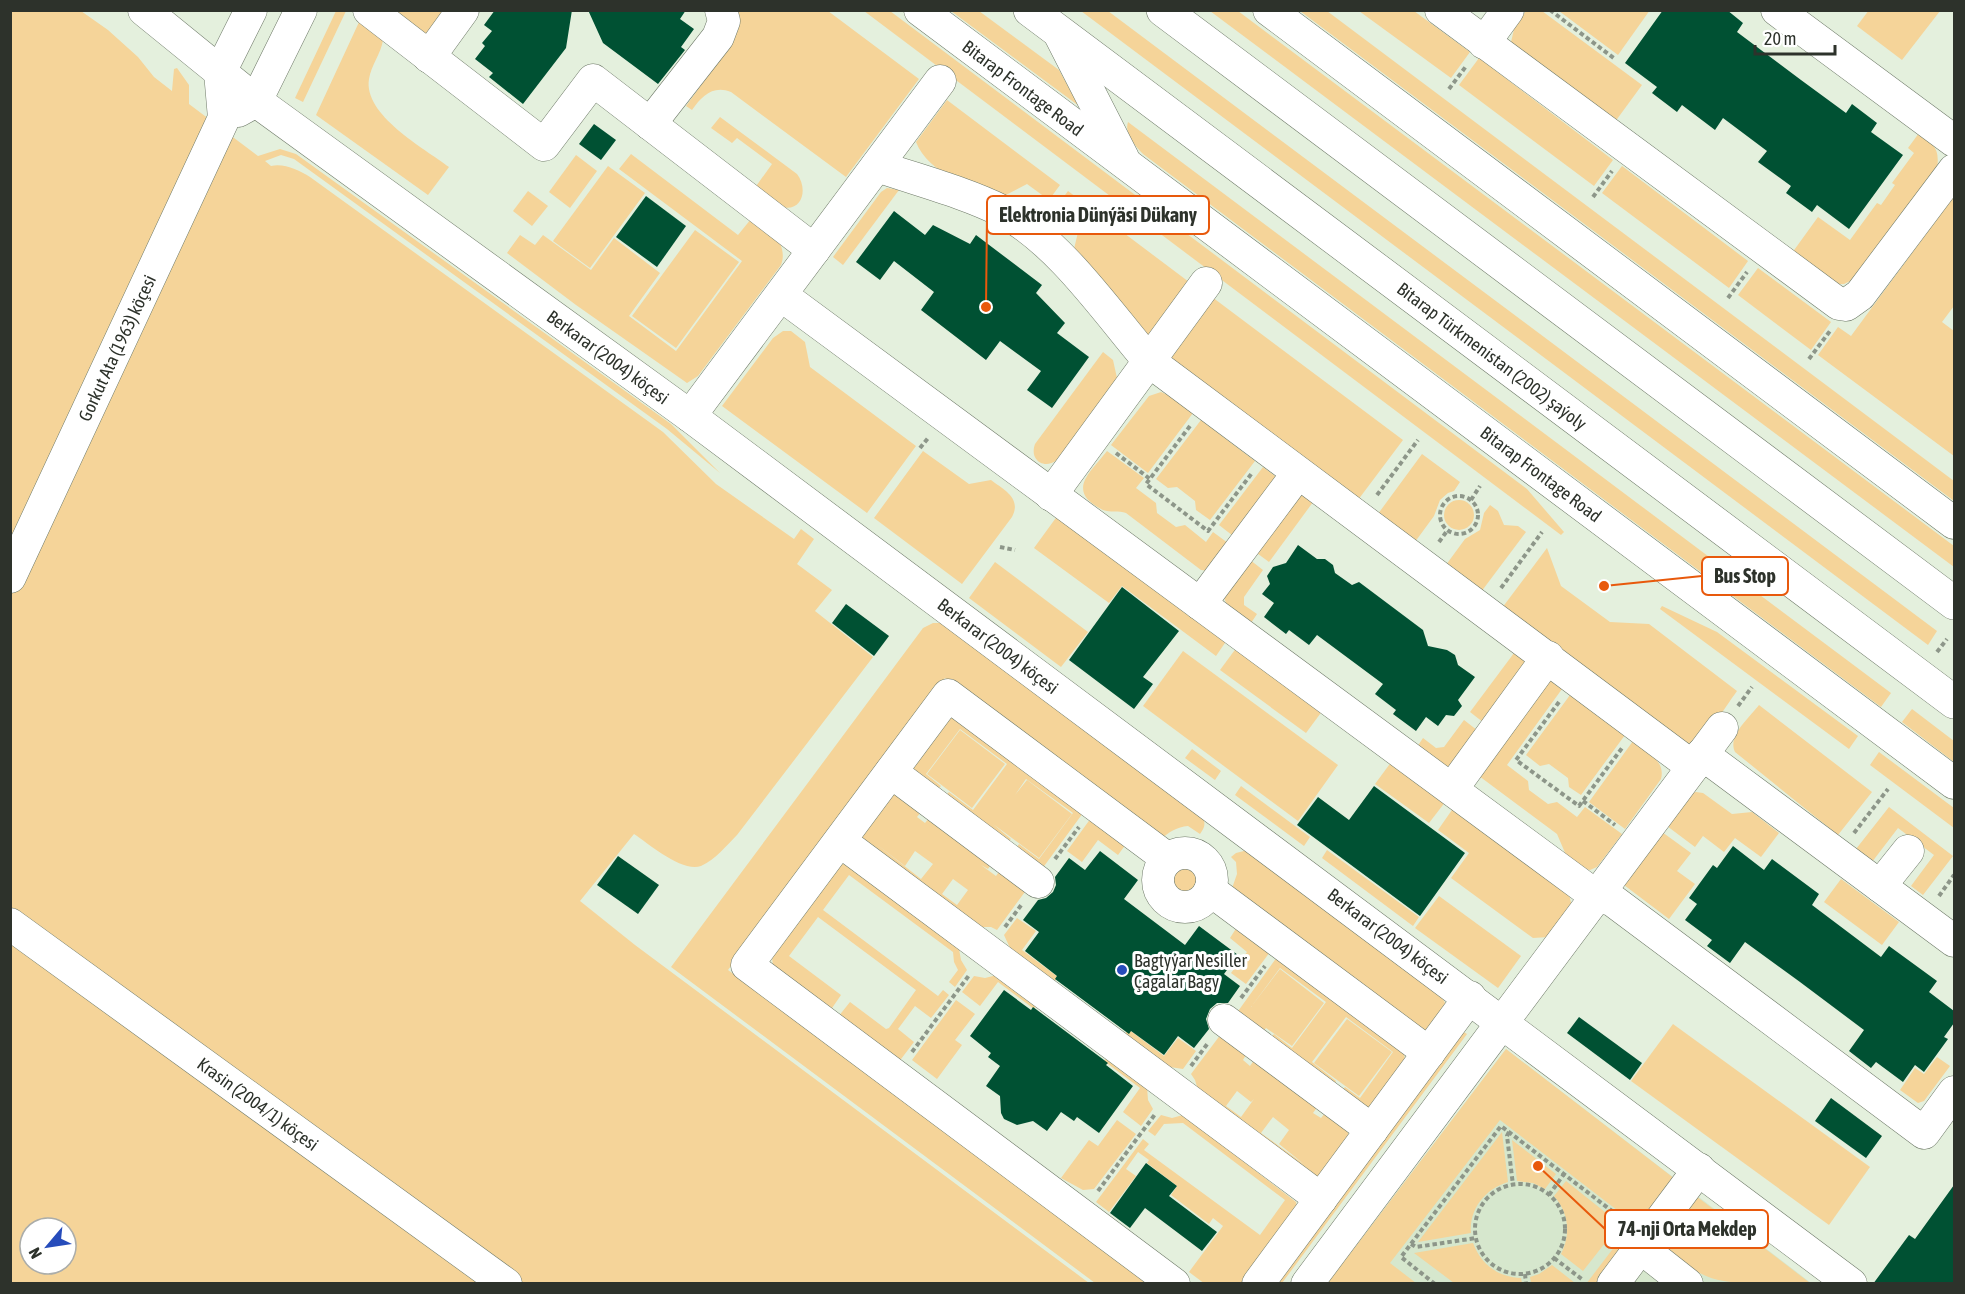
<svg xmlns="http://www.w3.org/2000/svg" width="1965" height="1294" font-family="'Asap Condensed',sans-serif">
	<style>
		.built { fill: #d6e7cd }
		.green { fill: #f5d499; fill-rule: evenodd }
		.building { fill: #005133 }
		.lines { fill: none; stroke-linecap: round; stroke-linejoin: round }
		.minor-casing { stroke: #6f7a69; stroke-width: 33 }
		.major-casing { stroke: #6f7a69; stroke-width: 34 }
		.path { stroke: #8d9689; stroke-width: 4; stroke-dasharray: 4.5 3; stroke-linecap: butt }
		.minor { stroke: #fff; stroke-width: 32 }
		.major { stroke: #fff; stroke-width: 33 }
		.poi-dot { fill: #264cbb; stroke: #fff; stroke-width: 2 }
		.labels { text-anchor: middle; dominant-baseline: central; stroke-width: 6; stroke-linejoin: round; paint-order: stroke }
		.street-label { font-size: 18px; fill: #2d322b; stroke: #fff }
		.poi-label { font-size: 18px; fill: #2d322b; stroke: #fff; text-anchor: start }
		.leader { fill: none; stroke: #e8590c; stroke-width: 2 }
		.callout-dot { fill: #e8590c; stroke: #fff; stroke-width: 2 }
		.callout { fill: #fff; stroke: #e8590c; stroke-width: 2 }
		.callout-label { font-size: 20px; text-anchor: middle; font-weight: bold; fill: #2d322b }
	</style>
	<rect width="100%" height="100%" fill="#e4f0dd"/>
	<!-- built -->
	<polygon class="built" points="1506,1049 1811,1283 1327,1284"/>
	<!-- green -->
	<g class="green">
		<polygon points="1650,10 1618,55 1559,11 1559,10"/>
		<polygon points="1869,10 1940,10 1940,11 1902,60 1857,26"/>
		<path d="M10,11H81L108,30L138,57L154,77L172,91L174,69L177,68L189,85V104L258,156L280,149L296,154L671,424L720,473L667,429L294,159L281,155L265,161L271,166C284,163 299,170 310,177L663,432L716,484L794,539L801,529L814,539L797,564L832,590L815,611L873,657L737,835C727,845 715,860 701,866C683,873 649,844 634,834L580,901L635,945L1089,1283H11ZM30,1228H66V1264H30Z"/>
		<polygon points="336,11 346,11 303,102 295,98"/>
		<polygon points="389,11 451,11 429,40"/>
		<path d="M733,11H828L919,79L846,177L731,92C713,85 702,96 692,110L686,106L730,45Z"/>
		<polygon points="864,11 890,11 1527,489 1564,532 1561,535"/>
		<polygon points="951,11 979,11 1059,70 1079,106"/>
		<polygon points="1081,11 1108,11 1937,631 1928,645"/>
		<polygon points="1210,11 1238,11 1954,546 1954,567"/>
		<polygon points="1300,11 1327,11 1954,481 1954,501"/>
		<polygon points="1359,11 1414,11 1470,52 1451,78"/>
		<polygon points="1526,11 1542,11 1642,85 1612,126 1511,42 1515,25"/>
		<path d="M360,20L383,40C381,54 371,65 369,79C363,115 424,148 449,167L428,195L316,115Z"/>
		<polygon points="1479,58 1613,160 1594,186 1459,85"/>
		<path d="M947,100L1060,185L1049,200L1027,184L1000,198C971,185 929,175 916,142Z"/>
		<path d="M720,117L797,174C808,188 803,212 782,207C773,205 762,194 754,189L772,164L737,138L732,143L711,128Z"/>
		<path d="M1128,122L1891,693L1881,707L1143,154C1135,146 1124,133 1128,122Z"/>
		<path d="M1919,133C1934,145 1940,148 1937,169L1854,279L1844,284H1836L1792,253L1818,217L1850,240L1877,203L1881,205L1895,185L1892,183L1914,153L1908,148Z"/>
		<path d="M631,154L738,235L751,219L780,243C783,251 784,257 781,265L698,376L687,383L576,305L507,253L520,235L535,245L543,235L591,270L614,238L660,273L629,316L676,351L742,261L619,169Z"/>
		<polygon points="576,155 597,171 570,208 549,192"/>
		<polygon points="608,166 645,193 590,268 553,241"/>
		<polygon points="1622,166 1748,261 1729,288 1602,193"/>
		<polygon points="887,188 899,190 843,265 833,257 881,192"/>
		<polygon points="528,191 548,206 532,226 513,211"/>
		<polygon points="1068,191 1189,282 1148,337 1073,253 1080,224 1057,206"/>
		<polygon points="1954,196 1954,306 1942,322 1954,331 1954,456 1818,355 1838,327 1851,336"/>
		<polygon points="695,230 739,262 676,348 632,316"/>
		<polygon points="1758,268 1831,322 1811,350 1738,295"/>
		<polygon points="1212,297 1403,440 1355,504 1165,360"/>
		<polygon points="783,331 791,331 805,342 810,367 916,446 867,513 722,406 773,338"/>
		<path d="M1103,352L1113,360L1117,378L1057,460C1044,470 1029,460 1035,444Z"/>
		<polygon points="1161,392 1170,396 1193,413 1148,473 1111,445 1149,396"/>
		<polygon points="1201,420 1255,461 1210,520 1196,510 1195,501 1177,487 1168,488 1156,479"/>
		<path d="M923,451L969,484L991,480C1004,490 1022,498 1012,517L962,584L874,518Z"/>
		<path d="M1107,451L1144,478L1136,488L1156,503L1157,513L1176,527L1185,525L1206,542L1213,532L1232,546L1209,571L1201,570L1126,513C1119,510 1110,513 1103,510C1065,491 1090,473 1107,451Z"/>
		<polygon points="1422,454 1460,482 1454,491 1448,493 1440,500 1434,516 1412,546 1375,518"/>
		<polygon points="1263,467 1275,476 1277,481 1237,539 1219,525"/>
		<polygon points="1297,492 1316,498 1269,562 1250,548"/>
		<circle cx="1459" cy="515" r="15"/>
		<polygon points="1490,505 1498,511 1504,525 1518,526 1526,532 1478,596 1443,569 1465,539 1480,530 1484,513"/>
		<polygon points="1058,515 1227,640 1216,656 1122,586 1109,603 1034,548"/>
		<path d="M1547,548L1561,586L1610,622L1649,624L1737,691C1723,710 1710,735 1687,744L1499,612Z"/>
		<polygon points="1245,556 1263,570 1244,597 1244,605 1257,614 1249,626 1228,608 1223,595"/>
		<polygon points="995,562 1088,632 1061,667 969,598"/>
		<polygon points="1662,606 1717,632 1858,736 1849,749 1660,609"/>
		<path d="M933,623H942L1203,818C1206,825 1204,828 1200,834L1188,826C1177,827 1169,832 1161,839L945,678L728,970L1148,1283H1095L671,967L923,628Z"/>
		<polygon points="1237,647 1323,710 1306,733 1220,670"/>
		<polygon points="1517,649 1527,659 1488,726 1470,712"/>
		<polygon points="1183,651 1338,765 1298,821 1143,706"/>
		<polygon points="1550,680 1562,689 1507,765 1528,781 1529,790 1548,804 1557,802 1577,817 1585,807 1622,834 1597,867 1590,870 1585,869 1566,855 1557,834 1479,776"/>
		<polygon points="1570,695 1625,735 1581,795 1569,787 1568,778 1549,764 1540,766 1526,755"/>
		<path d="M1759,705L1872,792L1838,835L1735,752C1727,736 1750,717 1759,705Z"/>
		<polygon points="1912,709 1954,741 1954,762 1902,722"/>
		<polygon points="952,718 956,719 1083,813 1042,869 1015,850 1019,844 1039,859 1073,813 1026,779 1015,795 1027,780 1072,814 1039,858 993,824 1011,839 1007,843 944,797 949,792 973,810 1007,764 960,729 926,774 941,786 936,791 913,770 913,766 949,719"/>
		<polygon points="1464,720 1482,734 1451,766 1444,766 1415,750 1423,738 1436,748 1444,747"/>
		<polygon points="960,730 1005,764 972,808 927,774"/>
		<path d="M1633,741C1646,752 1666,760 1661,779L1625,829L1589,802Z"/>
		<polygon points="1192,749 1221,771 1215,780 1185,758"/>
		<polygon points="1879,752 1954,808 1954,828 1870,765"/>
		<polygon points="1392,761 1446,801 1429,823 1375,784"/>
		<polygon points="1241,786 1310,837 1304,846 1235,795"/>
		<path d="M894,790L922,811L917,817L925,823L930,817L992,863L988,869L981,865L996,876L1001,869L1027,889L997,930L991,927H980L861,837ZM875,843L905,866L915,851L933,864L921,879ZM953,879L968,890L957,905L942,894Z"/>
		<polygon points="1696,792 1703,793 1732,814 1752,812 1779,833 1761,857 1735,838 1724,852 1703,836 1695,847 1667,826 1692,793"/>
		<polygon points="1454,807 1569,894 1572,907 1549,937 1533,938 1451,878 1469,853 1438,830"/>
		<polygon points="1889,807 1953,856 1923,895 1911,886 1934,855 1898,828 1872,862 1856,849"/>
		<polygon points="1091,818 1126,844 1118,855 1098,840 1082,862 1067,851"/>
		<polygon points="1662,832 1691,853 1677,871 1695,884 1669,919 1624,885"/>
		<polygon points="1327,850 1419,917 1413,926 1322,858"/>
		<polygon points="1244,851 1248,851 1442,997 1446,1005 1426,1037 1231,891 1237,874 1236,862 1231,857 1236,853"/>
		<circle cx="1185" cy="880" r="17"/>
		<polygon points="843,864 850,866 959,949 961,960 967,970 955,987 949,982 958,970 954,962 953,952 849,875 823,910 938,996 943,990 949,995 931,1018 915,1006 898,1029 914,1042 898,1063 838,1017 850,1002 886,1029 889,1028 916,990 818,917 789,956 841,995 830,1011 773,966 772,957 838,866"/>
		<polygon points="1841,879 1899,922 1882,945 1824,902"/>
		<polygon points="1439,896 1521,956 1498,988 1415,928"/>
		<polygon points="1017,918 1036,931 1022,950 1058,977 1055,981 1010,948 1004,935"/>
		<polygon points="1237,927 1270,952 1246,984 1231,973 1247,952 1230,938"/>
		<polygon points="1277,957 1404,1053 1405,1060 1373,1105 1367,1109 1341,1092 1345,1087 1360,1098 1393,1052 1346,1017 1312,1062 1336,1081 1333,1086 1270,1039 1274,1034 1292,1048 1326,1002 1280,968 1251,1007 1280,969 1324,1003 1292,1046 1266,1028 1262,1033 1236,1014"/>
		<polygon points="997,975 1037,1005 1034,1009 998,982 980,1006 962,992 974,976 985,978"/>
		<polygon points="956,1000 975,1014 955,1040 962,1045 937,1079 912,1060"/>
		<polygon points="1347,1019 1392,1052 1359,1096 1314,1063"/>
		<polygon points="1673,1024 1870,1167 1829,1225 1631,1081"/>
		<polygon points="1128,1029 1164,1056 1178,1038 1196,1051 1183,1069 1170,1067 1125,1034"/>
		<polygon points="1462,1031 1467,1034 1282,1283 1275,1284"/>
		<path d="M1221,1034L1247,1053L1243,1060L1250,1066L1255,1059L1318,1106L1313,1113L1321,1118L1326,1112L1347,1130L1349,1136L1318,1178L1198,1090L1195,1080L1191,1074ZM1237,1091L1251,1102L1254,1099L1241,1117L1226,1106ZM1273,1117L1289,1130L1279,1144L1305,1165L1261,1133Z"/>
		<polygon points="1506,1049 1675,1179 1639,1227 1500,1120 1390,1263 1416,1283 1327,1284"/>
		<polygon points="1107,1057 1147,1087 1148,1100 1153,1109 1141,1126 1123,1112 1140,1088 1104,1061"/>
		<polygon points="1937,1057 1950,1066 1924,1101 1918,1103 1900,1090 1915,1068 1924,1074"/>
		<polygon points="1161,1115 1172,1118 1183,1115 1296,1202 1297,1209 1241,1283 1205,1284 1189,1272 1223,1226 1213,1218 1209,1224 1171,1195 1177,1186 1147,1163 1149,1160 1138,1152 1126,1169 1136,1176 1109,1212 1096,1202 1143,1139 1149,1144 1144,1150 1260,1235 1285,1200 1183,1123 1164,1124 1155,1136 1148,1131"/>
		<polygon points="1117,1120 1136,1134 1094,1189 1083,1190 1061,1178 1089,1140 1098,1146"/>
		<path d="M1502,1132L1508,1182C1485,1189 1469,1209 1471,1233L1418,1242Z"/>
		<polygon points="1512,1140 1556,1174 1545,1189 1533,1183 1517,1181"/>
		<path d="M1566,1181L1620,1224L1583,1271L1561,1254C1571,1235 1569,1213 1554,1196Z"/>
		<path d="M1696,1196L1810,1283C1782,1283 1731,1287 1706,1276C1689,1269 1674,1254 1660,1243Z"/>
		<polygon points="1628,1229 1633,1234 1596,1283 1586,1284"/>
		<path d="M1473,1243C1481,1264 1497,1277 1521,1278L1522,1283H1454L1414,1253Z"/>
		<polygon points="1552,1265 1575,1283 1531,1283 1530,1277 1539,1274"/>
	</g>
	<!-- building -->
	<g class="building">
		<polygon points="495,10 572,10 566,48 523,104 489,77 493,73 475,59 485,46 482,43 492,31 484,25"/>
		<polygon points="588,10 686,10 680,19 694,29 681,47 685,50 658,84 603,43"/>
		<polygon points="1663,10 1727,10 1743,23 1737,32 1801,80 1846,113 1852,104 1877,123 1871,132 1903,155 1849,229 1817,205 1812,212 1786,193 1791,186 1758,162 1767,151 1723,118 1715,130 1682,105 1677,112 1652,93 1657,87 1625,63"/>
		<polygon points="594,124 616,140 601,160 579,144"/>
		<polygon points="646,196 686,226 657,267 616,237"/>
		<polygon points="894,211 925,235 933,225 970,244 976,235 1042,285 1036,293 1065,323 1057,333 1089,357 1052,408 1027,390 1041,371 1000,341 986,360 921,310 934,292 894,261 880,280 856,262"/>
		<polygon points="1298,545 1317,559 1325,559 1333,565 1335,573 1352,585 1359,582 1423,630 1428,646 1447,650 1455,655 1458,665 1475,677 1458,700 1462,706 1454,716 1446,715 1438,726 1426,717 1416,731 1393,714 1396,710 1375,694 1383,684 1317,635 1309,645 1289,630 1286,634 1264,617 1274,603 1262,594 1270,584 1267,576 1273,567 1286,563"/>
		<polygon points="1122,587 1179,631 1143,677 1153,684 1134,709 1069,660"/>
		<polygon points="846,604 889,636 874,656 832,623"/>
		<polygon points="1374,786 1465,853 1420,916 1297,825 1318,797 1349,820"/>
		<polygon points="1733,846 1764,870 1772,859 1819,894 1812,905 1881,957 1889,946 1937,981 1929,992 1954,1011 1954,1023 1944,1037 1948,1039 1924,1072 1915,1065 1903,1082 1876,1062 1871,1068 1849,1051 1864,1030 1800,982 1745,942 1730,963 1707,946 1712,940 1685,920 1697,904 1689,898 1713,865 1717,868"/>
		<polygon points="1100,851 1138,880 1124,899 1185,945 1199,926 1238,955 1224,974 1240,986 1228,1003 1217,1003 1210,1009 1206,1019 1209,1029 1194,1048 1178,1036 1164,1055 1131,1031 1129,1034 1055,979 1057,976 1025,951 1039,932 1023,920 1038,900 1046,898 1053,892 1056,885 1055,877 1069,858 1085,870"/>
		<polygon points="618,856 659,885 638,914 597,885"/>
		<polygon points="1004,990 1031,1010 1033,1007 1108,1063 1106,1065 1133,1086 1099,1133 1077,1117 1074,1121 1061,1112 1047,1131 1033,1121 1017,1125 1004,1119 1001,1113 1000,1096 986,1086 1000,1066 988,1057 991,1053 970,1036"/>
		<polygon points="1579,1017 1642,1063 1630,1080 1567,1033"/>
		<polygon points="1831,1098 1882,1136 1866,1158 1815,1121"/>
		<polygon points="1146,1163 1177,1186 1169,1196 1217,1232 1202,1251 1145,1208 1130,1228 1110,1213"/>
		<polygon points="1954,1185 1954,1284 1873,1284 1909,1235 1915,1239"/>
	</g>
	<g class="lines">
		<defs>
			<g id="minor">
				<polyline points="144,10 256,101 690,416 1851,1284"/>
				<polyline points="369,10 544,145 593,80 814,250"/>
				<polyline points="920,10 1954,783"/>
				<polyline points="1269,10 1954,523"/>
				<polyline points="1441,10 1839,304 1846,305 1860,295 1954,170"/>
				<polyline points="1777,10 1954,141"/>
				<polyline points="1059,33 1123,158"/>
				<polyline points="1484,43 1508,10"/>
				<polyline points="429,57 463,10"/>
				<polyline points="238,111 256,101 301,10"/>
				<polyline points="650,124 718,37 724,21 721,10"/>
				<path d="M877,166C917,180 964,192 1002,211C1060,242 1107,312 1149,361L1206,283"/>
				<polyline points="781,295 1596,896 1612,900 1924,1133 1954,1092"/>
				<polyline points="690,416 940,81"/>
				<polyline points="1051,495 1149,361 1693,767"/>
				<polyline points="10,577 224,118 220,72 251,10"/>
				<polyline points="1200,604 1298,473"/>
				<polyline points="1702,754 1954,941"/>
				<polyline points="891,772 1038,882"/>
				<polyline points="1452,789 1548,657"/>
				<polyline points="840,841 1321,1199"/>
				<circle cx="1185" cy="880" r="27"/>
				<polyline points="1168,859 948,695 747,965 1174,1284"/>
				<polyline points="1880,886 1908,851"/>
				<polyline points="1210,890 1429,1053"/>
				<polyline points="10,924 506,1284"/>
				<polyline points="1224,1020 1372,1130"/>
				<polyline points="1640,1247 1687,1284"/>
				<polyline points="1258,1284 1470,997"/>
				<polyline points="1307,1284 1722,728"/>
				<polyline points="1613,1284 1699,1169"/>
			</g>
			<g id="major">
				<polyline points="1030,10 1954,702"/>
				<polyline points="1163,10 1954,603"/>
			</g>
		</defs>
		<!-- minor casing -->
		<use href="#minor" class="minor-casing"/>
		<!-- major casing -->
		<use href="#major" class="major-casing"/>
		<!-- path -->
		<g class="path">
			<polyline points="1550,10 1615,59"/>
			<polyline points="1449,89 1467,65"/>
			<polyline points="1593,197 1612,171"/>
			<polyline points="1728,298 1747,272"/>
			<polyline points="1809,359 1830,331"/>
			<polyline points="1190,426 1146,484 1208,531 1252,473"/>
			<polyline points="920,448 928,438"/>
			<polyline points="1116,453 1150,479"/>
			<polyline points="1377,495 1418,440"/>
			<circle cx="1459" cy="515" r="19"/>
			<polyline points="1471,500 1480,486"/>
			<polyline points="1439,542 1447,531"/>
			<polyline points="1000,547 1015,550"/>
			<polyline points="1501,588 1542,532"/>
			<polyline points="1937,652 1947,639"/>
			<polyline points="1559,702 1516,760 1579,806 1622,748"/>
			<polyline points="1738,706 1752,687"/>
			<polyline points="1583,801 1615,825"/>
			<polyline points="1854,833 1888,789"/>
			<polyline points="1055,859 1079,827"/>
			<polyline points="1939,896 1954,875"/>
			<polyline points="1005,927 1022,904"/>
			<polyline points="1241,998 1265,966"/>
			<polyline points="912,1052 970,974"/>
			<polyline points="1191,1066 1208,1043"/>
			<polyline points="1509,1132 1507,1136 1513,1185"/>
			<circle cx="1520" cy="1229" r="45"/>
			<polyline points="1098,1191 1156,1113"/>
			<polyline points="1549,1195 1564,1174"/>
			<polyline points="1411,1244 1416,1247 1476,1238"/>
			<polyline points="1554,1258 1583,1280"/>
			<polyline points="1525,1274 1526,1284"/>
			<polyline points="1435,1284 1401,1257 1501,1126 1625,1221"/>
		</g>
		<!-- minor -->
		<use href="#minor" class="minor"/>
		<!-- major -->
		<use href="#major" class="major"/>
	</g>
	<!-- markers -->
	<circle class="poi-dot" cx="1122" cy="970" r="6"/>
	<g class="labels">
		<!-- street labels -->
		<g class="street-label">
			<text transform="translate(1023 88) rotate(37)">Bitarap Frontage Road</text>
			<text transform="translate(117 348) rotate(-65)">Gorkut Ata (1963) köçesi</text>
			<text transform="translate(1492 356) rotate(37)">Bitarap Türkmenistan (2002) şaýoly</text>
			<text transform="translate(608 357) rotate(36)">Berkarar (2004) köçesi</text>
			<text transform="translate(1541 474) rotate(37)">Bitarap Frontage Road</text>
			<text transform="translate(998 646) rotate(37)">Berkarar (2004) köçesi</text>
			<text transform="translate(1388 936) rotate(37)">Berkarar (2004) köçesi</text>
			<text transform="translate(258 1104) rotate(36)">Krasin (2004/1) köçesi</text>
		</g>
		<!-- poi labels -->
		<g class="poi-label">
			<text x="1134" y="960">Bagtyýar Nesiller<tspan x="1134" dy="21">Çagalar Bagy</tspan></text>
		</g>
	</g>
	<!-- callouts -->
	<path class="leader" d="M986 307L987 215M1604 586L1702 576M1538 1166L1605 1229"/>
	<g class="callout-dot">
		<circle cx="986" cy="307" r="6"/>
		<circle cx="1604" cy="586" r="6"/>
		<circle cx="1538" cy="1166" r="6"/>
	</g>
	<g class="callout">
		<rect x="987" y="196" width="222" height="38" rx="6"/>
		<rect x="1702" y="557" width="86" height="38" rx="6"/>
		<rect x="1605" y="1210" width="163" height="38" rx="6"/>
	</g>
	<g class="callout-label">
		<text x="1098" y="222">Elektronia Dünýäsi Dükany</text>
		<text x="1745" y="583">Bus Stop</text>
		<text x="1687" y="1236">74-nji Orta Mekdep</text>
	</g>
	<!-- border -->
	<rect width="1965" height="1294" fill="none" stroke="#2d322b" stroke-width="24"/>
	<!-- north arrow -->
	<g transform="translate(48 1246) rotate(241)"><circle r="28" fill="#ffffff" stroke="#abadaa" stroke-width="1.5"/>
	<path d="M0-4.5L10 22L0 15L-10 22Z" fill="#264cbb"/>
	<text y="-9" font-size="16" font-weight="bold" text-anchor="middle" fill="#2d322b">N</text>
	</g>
	<!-- scale -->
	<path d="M1755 45v9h80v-9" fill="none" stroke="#2d322b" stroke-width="3"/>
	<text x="1764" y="45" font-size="18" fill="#2d322b" stroke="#ffffff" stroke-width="4.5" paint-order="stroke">20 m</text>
</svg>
